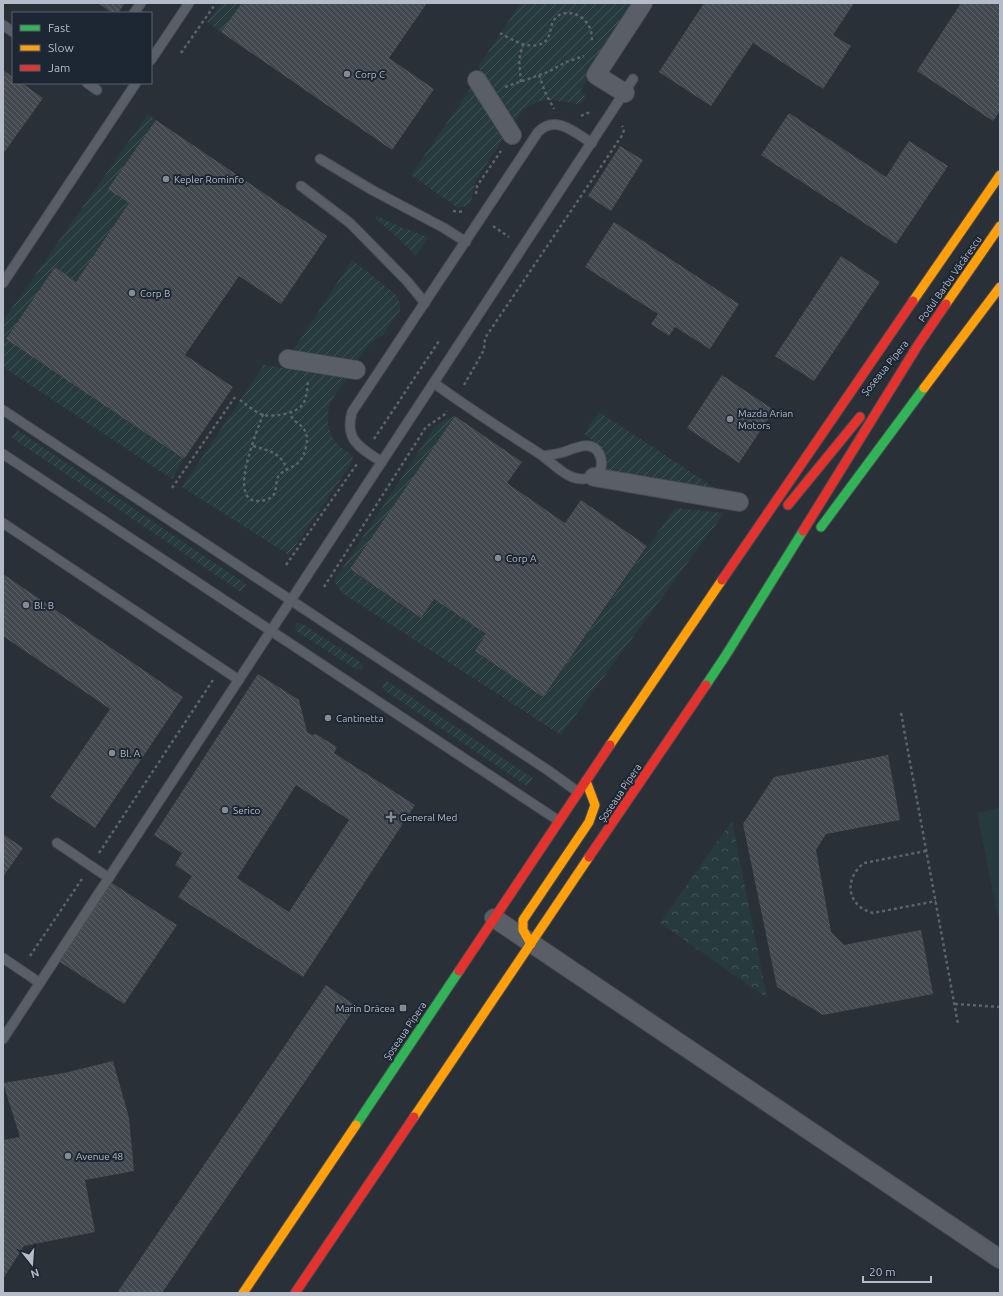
<svg xmlns="http://www.w3.org/2000/svg" width="1003" height="1296" font-family="Ubuntu,sans-serif">
	<style>
		.grass { fill: #273a3e }
		.park { fill: url(#park-crowns) }
		.garden { fill: url(#garden-furrows) }
		.building { fill: url(#building-back-hatch); fill-rule: evenodd }
		.lines { fill: none; stroke-linecap: round; stroke-linejoin: round }
		.lane-casing { stroke: #484c53; stroke-width: 11 }
		.street-casing { stroke: #484c53; stroke-width: 20 }
		.fast-casing { stroke: #484c53; stroke-width: 11 }
		.slow-casing { stroke: #484c53; stroke-width: 11 }
		.jam-casing { stroke: #484c53; stroke-width: 11 }
		.path { stroke: #5d636a; stroke-width: 2.5; stroke-dasharray: 3 3; stroke-linecap: butt }
		.lane { stroke: #5a5e66; stroke-width: 9 }
		.street { stroke: #5a5e66; stroke-width: 18 }
		.fast { stroke: #30b455; stroke-width: 9 }
		.slow { stroke: #ff9f0a; stroke-width: 9 }
		.jam { stroke: #e5322d; stroke-width: 9 }
		.poi-dot { fill: #848b96; stroke: #1d2633; stroke-width: 1.5 }
		.labels { text-anchor: middle; dominant-baseline: central; stroke-width: 4; stroke-linejoin: round; paint-order: stroke }
		.poi-label { font-size: 10px; fill: #b4bcc9; stroke: #1d2633; text-anchor: start }
		.street-label { font-size: 10px; fill: #b4bcc9; stroke: #1d2633 }
	</style>
	<defs>
		<pattern id="park-crowns" width="20" height="18" patternUnits="userSpaceOnUse"><rect width="20" height="18" fill="#273a3e"/><path d="M2 6a3 3 0 1 1 6 0M12 15a3 3 0 1 1 6 0" fill="none" stroke="#445559"/></pattern>
		<pattern id="garden-furrows" width="10" height="10" patternUnits="userSpaceOnUse"><rect width="10" height="10" fill="#273a3e"/><path d="M-1 1l2-2M0 10L10 0M9 11l2-2" fill="none" stroke="#445559"/></pattern>
		<pattern id="building-back-hatch" width="6" height="6" patternUnits="userSpaceOnUse"><rect width="6" height="6" fill="#444950"/><path d="M-1 5l2 2M0 0l6 6M5-1l2 2" fill="none" stroke="#5d6168"/></pattern>
	</defs>
	<rect width="100%" height="100%" fill="#2a3038"/>
	<!-- grass -->
	<polygon class="grass" points="1000,808 1000,928 977,813"/>
	<!-- park -->
	<polygon class="park" points="732,821 767,998 660,923"/>
	<!-- garden -->
	<g class="garden">
		<polygon points="221,3 242,3 221,32 207,22"/>
		<polygon points="521,3 639,3 580,91 587,98 579,104 553,100 539,101 523,109 514,123 478,67"/>
		<polygon points="471,88 503,139 475,182 472,197 470,203 465,206 458,208 411,175"/>
		<polygon points="148,114 156,120 108,189 129,203 76,282 55,267 7,339 184,459 172,479 3,367 3,321"/>
		<polygon points="376,216 377,216 403,228 428,237 424,245 415,255 397,237 376,219"/>
		<polygon points="352,260 394,293 400,302 400,310 383,335 370,343 356,363 293,351"/>
		<path d="M264,365L347,378C343,384 338,390 334,396C325,410 325,432 338,445C342,449 348,452 353,456L351,464L289,555L182,487Z"/>
		<path d="M599,412L718,490L604,473C611,450 600,446 584,434Z"/>
		<polygon points="455,416 350,569 420,618 434,599 486,634 475,651 543,697 675,508 724,513 561,735 342,593 334,581 434,428 446,419"/>
		<polygon points="17,430 246,584 241,592 12,438"/>
		<polygon points="297,623 301,623 362,663 363,667 361,669 357,670 296,631 295,626"/>
		<polygon points="385,682 389,682 533,778 527,786 384,690 382,686"/>
	</g>
	<!-- building -->
	<g class="building">
		<polygon points="98,3 125,3 118,13 112,13"/>
		<polygon points="242,3 427,3 389,58 434,89 392,150 221,32"/>
		<polygon points="704,3 854,3 833,35 851,46 823,89 753,43 711,106 659,72"/>
		<polygon points="961,3 1000,3 1000,111 993,121 917,71"/>
		<polygon points="3,70 13,77 13,83 22,83 43,98 3,154"/>
		<polygon points="789,113 886,177 909,141 948,166 896,244 761,155"/>
		<polygon points="156,120 327,236 281,304 239,276 185,355 233,387 184,459 6,339 55,267 76,282 129,203 108,189"/>
		<polygon points="620,146 643,160 611,211 588,196"/>
		<polygon points="614,222 739,304 710,349 675,327 669,336 651,324 658,314 585,267"/>
		<polygon points="841,256 880,282 814,381 775,356"/>
		<polygon points="722,375 774,410 739,463 687,428"/>
		<polygon points="455,416 522,462 507,483 565,523 581,500 647,546 543,697 475,651 486,634 434,599 421,618 350,569"/>
		<polygon points="3,574 183,697 95,828 50,797 110,709 3,636"/>
		<path d="M258,674L299,700L307,732L312,735L316,734L337,747L334,753L415,805L303,977L178,897L192,876L175,865L182,853L154,835ZM296,785L349,820L289,912L237,878Z"/>
		<polygon points="888,755 900,820 826,834 816,850 831,932 844,945 921,930 933,994 823,1015 777,987 743,824 774,777"/>
		<polygon points="3,834 23,848 3,877"/>
		<polygon points="109,881 177,925 124,1004 57,960"/>
		<polygon points="326,985 356,1006 162,1293 117,1293"/>
		<polygon points="113,1061 129,1118 134,1171 85,1180 95,1232 24,1246 3,1279 3,1140 20,1137 3,1083 64,1073"/>
	</g>
	<g class="lines">
		<defs>
			<g id="lane">
				<polyline points="134,13 141,3"/>
				<polyline points="3,25 13,32"/>
				<polyline points="151,60 189,3"/>
				<polyline points="87,83 97,90"/>
				<polyline points="320,159 372,190 444,228 466,242"/>
				<polyline points="301,186 350,223 407,281 425,303"/>
				<polyline points="3,283 136,83"/>
				<path d="M434,383C468,408 504,431 540,454C550,461 561,473 572,477C585,482 605,477 601,459C596,438 577,447 564,452C557,454 550,455 543,456"/>
				<polyline points="3,410 549,771 578,792"/>
				<polyline points="3,454 559,821"/>
				<path d="M382,462C361,448 344,441 352,412L538,132C556,114 575,133 592,143"/>
				<polyline points="3,523 239,680"/>
				<polyline points="57,843 109,878"/>
				<polyline points="3,958 40,983"/>
				<polyline points="3,1039 633,79"/>
			</g>
			<g id="street">
				<polyline points="477,80 512,135"/>
				<polyline points="625,93 596,75 643,3"/>
				<polyline points="288,359 356,370"/>
				<polyline points="594,477 739,502"/>
				<polyline points="494,918 1000,1259"/>
			</g>
			<g id="fast">
				<polyline points="821,527 924,388"/>
				<polyline points="706,685 726,655 803,531"/>
				<polyline points="356,1125 459,971"/>
			</g>
			<g id="slow">
				<polyline points="913,301 1000,175"/>
				<polyline points="946,304 1000,226"/>
				<polyline points="924,388 1000,287"/>
				<polyline points="610,745 722,580"/>
				<polyline points="531,944 523,930 523,920 589,822 595,805 586,781"/>
				<polyline points="414,1117 589,857"/>
				<polyline points="243,1293 356,1125"/>
			</g>
			<g id="jam">
				<polyline points="788,505 860,417"/>
				<polyline points="803,531 918,345 946,304"/>
				<polyline points="722,580 913,301"/>
				<polyline points="589,857 706,685"/>
				<polyline points="459,971 610,745"/>
				<polyline points="295,1293 414,1117"/>
			</g>
		</defs>
		<!-- lane casing -->
		<use href="#lane" class="lane-casing"/>
		<!-- street casing -->
		<use href="#street" class="street-casing"/>
		<!-- fast casing -->
		<use href="#fast" class="fast-casing"/>
		<!-- slow casing -->
		<use href="#slow" class="slow-casing"/>
		<!-- jam casing -->
		<use href="#jam" class="jam-casing"/>
		<!-- path -->
		<g class="path">
			<path d="M500,33C511,39 525,48 538,45C553,41 548,29 554,20C561,9 579,12 586,22C591,27 592,35 592,42"/>
			<polyline points="181,53 216,3"/>
			<polyline points="539,75 545,92 554,109"/>
			<polyline points="521,82 519,60 523,44"/>
			<polyline points="505,87 548,72 566,62 584,56"/>
			<polyline points="581,116 587,113 591,113"/>
			<polyline points="476,194 477,186 501,151"/>
			<polyline points="453,211 465,212"/>
			<polyline points="493,226 509,237"/>
			<polyline points="464,385 484,350 485,338 623,134 624,129 622,126"/>
			<path d="M240,400C247,405 256,413 264,415C275,417 296,414 303,404C307,398 307,389 308,382"/>
			<path d="M263,414C258,430 231,491 252,500C257,502 265,501 270,498C279,493 274,480 280,474C283,472 285,471 288,469C299,464 303,459 306,447C312,422 289,425 291,412"/>
			<polyline points="374,439 439,341"/>
			<path d="M253,446C269,451 281,452 287,470"/>
			<polyline points="172,488 235,397"/>
			<polyline points="286,565 357,464"/>
			<polyline points="324,587 426,427 444,415 447,411"/>
			<polyline points="901,713 958,1024"/>
			<path d="M926,851L864,863C851,873 845,890 857,904C861,909 867,911 873,913L936,901"/>
			<polyline points="99,853 213,680"/>
			<polyline points="30,956 82,879"/>
			<polyline points="955,1004 1000,1007"/>
		</g>
		<!-- lane -->
		<use href="#lane" class="lane"/>
		<!-- street -->
		<use href="#street" class="street"/>
		<!-- fast -->
		<use href="#fast" class="fast"/>
		<!-- slow -->
		<use href="#slow" class="slow"/>
		<!-- jam -->
		<use href="#jam" class="jam"/>
	</g>
	<!-- markers -->
	<g class="poi-dot">
		<circle cx="347" cy="74" r="4"/>
		<circle cx="166" cy="179" r="4"/>
		<circle cx="132" cy="293" r="4"/>
		<circle cx="730" cy="419" r="4"/>
		<circle cx="498" cy="558" r="4"/>
		<circle cx="26" cy="605" r="4"/>
		<circle cx="328" cy="718" r="4"/>
		<circle cx="112" cy="753" r="4"/>
		<circle cx="225" cy="810" r="4"/>
		<path d="M389 811h4v4h4v4h-4v4h-4v-4h-4v-4h4z"/>
		<rect x="399" y="1004" width="8" height="8" rx="2"/>
		<circle cx="68" cy="1156" r="4"/>
	</g>
	<g class="labels">
		<!-- poi labels -->
		<g class="poi-label">
			<text x="355" y="74">Corp C</text>
			<text x="174" y="179">Kepler Rominfo</text>
			<text x="140" y="293">Corp B</text>
			<text x="738" y="413">Mazda Arian<tspan x="738" dy="12">Motors</tspan></text>
			<text x="506" y="558">Corp A</text>
			<text x="34" y="605">Bl. B</text>
			<text x="336" y="718">Cantinetta</text>
			<text x="120" y="753">Bl. A</text>
			<text x="233" y="810">Serico</text>
			<text x="400" y="817">General Med</text>
			<text x="395" y="1008" text-anchor="end">Marin Drăcea</text>
			<text x="76" y="1156">Avenue 48</text>
		</g>
		<!-- street labels -->
		<g class="street-label">
			<text transform="translate(950 279) rotate(-55)">Podul Barbu Văcărescu</text>
			<text transform="translate(885 368) rotate(-51)">Șoseaua Pipera</text>
			<text transform="translate(620 793) rotate(-56)">Șoseaua Pipera</text>
			<text transform="translate(405 1031) rotate(-56)">Șoseaua Pipera</text>
		</g>
	</g>
	<!-- border -->
	<rect width="1003" height="1296" fill="none" stroke="#b4bcc9" stroke-width="8"/>
	<!-- legend -->
	<rect x="12" y="12" width="140" height="72" fill="#1d2633" stroke="#59626f"/>
	<rect x="20" y="25" width="20" height="6" fill="#30b455" stroke="#59626f"/>
	<text x="48" y="32" font-size="12" fill="#b4bcc9">Fast</text>
	<rect x="20" y="45" width="20" height="6" fill="#ff9f0a" stroke="#59626f"/>
	<text x="48" y="52" font-size="12" fill="#b4bcc9">Slow</text>
	<rect x="20" y="65" width="20" height="6" fill="#e5322d" stroke="#59626f"/>
	<text x="48" y="72" font-size="12" fill="#b4bcc9">Jam</text>
	<!-- north arrow -->
	<g transform="translate(32 1264) rotate(163)" stroke="#1d2633" stroke-width="3" paint-order="stroke">
	<path d="M0-3L7 15L0 10L-7 15Z" fill="#b4bcc9"/>
	<text y="-6" font-size="11" font-weight="bold" text-anchor="middle" fill="#b4bcc9">N</text>
	</g>
	<!-- scale -->
	<path d="M863 1276v6h68v-6" fill="none" stroke="#b4bcc9" stroke-width="2"/>
	<text x="869" y="1276" font-size="12" fill="#b4bcc9" stroke="#1d2633" stroke-width="3" paint-order="stroke">20 m</text>
</svg>
